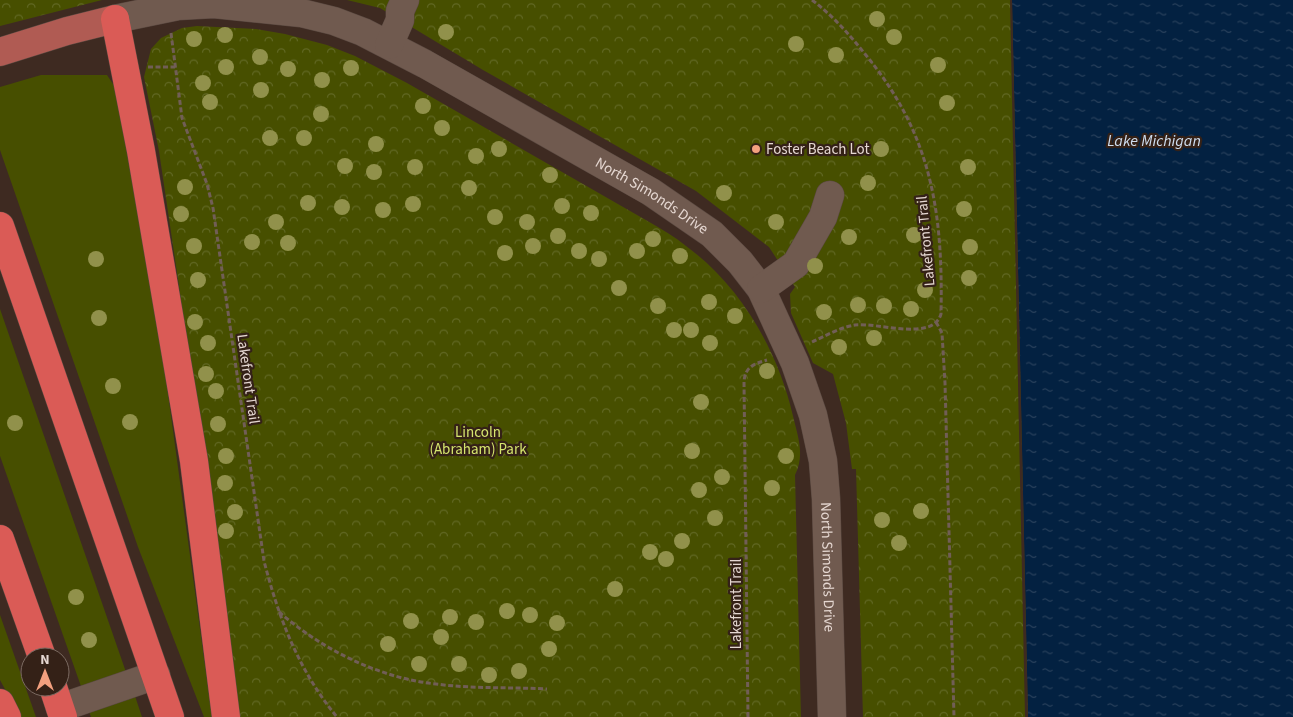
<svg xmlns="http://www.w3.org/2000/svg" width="1293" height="717" font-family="'Source Sans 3',sans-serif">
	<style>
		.grass { fill: #474f00 }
		.forest { fill: url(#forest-crowns) }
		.water { fill: url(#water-ripples) }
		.pier { fill: #3e2a21 }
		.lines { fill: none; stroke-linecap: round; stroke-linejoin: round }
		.minor-casing { stroke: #5a4941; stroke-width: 29 }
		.major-casing { stroke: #5a4941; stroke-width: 29 }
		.highway-casing { stroke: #5a4941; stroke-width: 29 }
		.path { stroke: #715e56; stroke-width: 3; stroke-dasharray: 5 2.5; stroke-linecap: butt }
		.minor { stroke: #705a4f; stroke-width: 28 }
		.major { stroke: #b05b53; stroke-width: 28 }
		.highway { stroke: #da5b56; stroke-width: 28 }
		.tree { fill: #91914b }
		.poi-dot { fill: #f2a07f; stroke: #342117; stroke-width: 2 }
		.labels { text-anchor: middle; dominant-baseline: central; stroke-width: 4.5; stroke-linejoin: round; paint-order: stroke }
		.poi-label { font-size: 15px; fill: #e5d7d1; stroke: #342117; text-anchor: start }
		.street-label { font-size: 15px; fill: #e5d7d1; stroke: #342117 }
		.park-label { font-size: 15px; fill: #d5e56e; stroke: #342117 }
		.water-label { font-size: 16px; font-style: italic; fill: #ceddef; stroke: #342117 }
	</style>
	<defs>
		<pattern id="forest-crowns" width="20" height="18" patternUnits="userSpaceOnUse" patternTransform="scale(1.25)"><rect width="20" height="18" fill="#474f00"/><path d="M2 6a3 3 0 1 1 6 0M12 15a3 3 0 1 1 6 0" fill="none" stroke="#616824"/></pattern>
		<pattern id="water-ripples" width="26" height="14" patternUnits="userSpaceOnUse" patternTransform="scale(1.25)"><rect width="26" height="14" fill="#032141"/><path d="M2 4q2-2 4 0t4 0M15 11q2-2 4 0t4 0" fill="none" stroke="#28405b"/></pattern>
	</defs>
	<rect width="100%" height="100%" fill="#3e2a21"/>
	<!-- grass -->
	<g class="grass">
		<polygon points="41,75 107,75 115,87 160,335 212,717 204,717 138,547 0,150 0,87"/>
		<polygon points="0,309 127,675 83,692 0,456"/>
		<polygon points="0,615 36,717 20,717 0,680"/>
		<polygon points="134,693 142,717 91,717 88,709"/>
	</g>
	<!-- forest -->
	<g class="forest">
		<polygon points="0,0 102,0 0,26"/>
		<polygon points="347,0 1012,0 1028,717 863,717 856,469 852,469 846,423 833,374 813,363 791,313 790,294 795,287 769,247 696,191 483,70 380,8"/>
		<path d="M197,26L256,29L285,34L327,45L355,56L407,83L651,223C663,230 675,237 686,246C741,286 778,351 793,416C798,437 805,455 795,475L801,717H237L179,286L159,151L144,77L151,49L161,38L182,28Z"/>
	</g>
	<!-- water -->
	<polygon class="water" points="1012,0 1293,0 1293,717 1028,717"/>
	<!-- pier -->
	<polygon class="pier" points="1010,0 1012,0 1028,717 1025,717"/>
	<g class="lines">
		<defs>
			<g id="minor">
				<path id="s1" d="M115,19L178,6L214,4L301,13L334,21L363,32L425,64L651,192L712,234L740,262L761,289L795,363L813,415L823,461L826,499L832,717"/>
				<polyline points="389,45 400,20 400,11 405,0"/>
				<polyline points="761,289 796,264 823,217 830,195"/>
				<polyline points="60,708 156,675"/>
			</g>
			<polyline id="major" points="0,52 67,31 115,19"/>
			<g id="highway">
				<polyline points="115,19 141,151 194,461 226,717"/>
				<polyline points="0,226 170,717"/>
				<polyline points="0,539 42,657"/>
				<polyline points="53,687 63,717"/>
				<polyline points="0,703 7,717"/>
			</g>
		</defs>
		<!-- minor casing -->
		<use href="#minor" class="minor-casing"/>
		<!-- major casing -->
		<use href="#major" class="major-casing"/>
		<!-- highway casing -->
		<use href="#highway" class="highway-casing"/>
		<!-- path -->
		<g class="path">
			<path d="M812,0C832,15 849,34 865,54C932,135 943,212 941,314C933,342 877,322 855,325C841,327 825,336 812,342"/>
			<path d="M171,33L182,118L207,184L213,208L264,561C279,619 299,671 337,717"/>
			<polyline points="148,67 175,67"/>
			<polyline points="936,322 942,333 945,383 954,717"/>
			<path d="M279,612C323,650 379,678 436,684C473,689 510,687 547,689"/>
			<path d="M748,717L744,382C745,367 753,364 767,360"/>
		</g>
		<!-- minor -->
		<use href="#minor" class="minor"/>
		<!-- major -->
		<use href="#major" class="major"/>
		<!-- highway -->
		<use href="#highway" class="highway"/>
	</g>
	<!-- trees -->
	<g class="tree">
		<circle cx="877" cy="19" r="8"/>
		<circle cx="446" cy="32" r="8"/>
		<circle cx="225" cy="35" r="8"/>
		<circle cx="894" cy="37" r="8"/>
		<circle cx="194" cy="39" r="8"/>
		<circle cx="796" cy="44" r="8"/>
		<circle cx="836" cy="55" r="8"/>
		<circle cx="260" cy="57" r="8"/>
		<circle cx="938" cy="65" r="8"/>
		<circle cx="226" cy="67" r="8"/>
		<circle cx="351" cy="68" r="8"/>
		<circle cx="288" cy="69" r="8"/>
		<circle cx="322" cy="80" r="8"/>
		<circle cx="203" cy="83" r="8"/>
		<circle cx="261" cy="90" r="8"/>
		<circle cx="210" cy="102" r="8"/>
		<circle cx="947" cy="103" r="8"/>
		<circle cx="423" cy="106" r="8"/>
		<circle cx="321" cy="114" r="8"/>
		<circle cx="442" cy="128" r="8"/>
		<circle cx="270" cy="138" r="8"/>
		<circle cx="304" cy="138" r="8"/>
		<circle cx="376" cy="144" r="8"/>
		<circle cx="499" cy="149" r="8"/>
		<circle cx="881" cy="149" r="8"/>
		<circle cx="476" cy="156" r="8"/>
		<circle cx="345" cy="166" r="8"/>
		<circle cx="415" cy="167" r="8"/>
		<circle cx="968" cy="167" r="8"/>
		<circle cx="374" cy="172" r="8"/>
		<circle cx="550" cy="175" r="8"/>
		<circle cx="868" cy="183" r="8"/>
		<circle cx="185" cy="187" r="8"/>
		<circle cx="469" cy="188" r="8"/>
		<circle cx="724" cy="193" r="8"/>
		<circle cx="308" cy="203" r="8"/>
		<circle cx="413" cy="204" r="8"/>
		<circle cx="562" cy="206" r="8"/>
		<circle cx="342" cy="207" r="8"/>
		<circle cx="964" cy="209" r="8"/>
		<circle cx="383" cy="210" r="8"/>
		<circle cx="591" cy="213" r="8"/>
		<circle cx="181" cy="214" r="8"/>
		<circle cx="495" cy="217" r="8"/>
		<circle cx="276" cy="222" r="8"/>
		<circle cx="527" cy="222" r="8"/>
		<circle cx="776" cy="222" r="8"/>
		<circle cx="914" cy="235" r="8"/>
		<circle cx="558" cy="236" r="8"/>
		<circle cx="849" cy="237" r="8"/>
		<circle cx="653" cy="239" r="8"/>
		<circle cx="252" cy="242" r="8"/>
		<circle cx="288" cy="243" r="8"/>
		<circle cx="194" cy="246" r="8"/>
		<circle cx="533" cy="246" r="8"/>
		<circle cx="970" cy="247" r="8"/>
		<circle cx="579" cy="251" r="8"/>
		<circle cx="637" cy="251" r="8"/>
		<circle cx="505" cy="253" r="8"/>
		<circle cx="680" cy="256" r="8"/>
		<circle cx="96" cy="259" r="8"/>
		<circle cx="599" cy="259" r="8"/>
		<circle cx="815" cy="266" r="8"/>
		<circle cx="969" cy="278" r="8"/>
		<circle cx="198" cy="280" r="8"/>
		<circle cx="619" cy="288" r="8"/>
		<circle cx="925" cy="290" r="8"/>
		<circle cx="709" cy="302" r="8"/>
		<circle cx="858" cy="305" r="8"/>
		<circle cx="658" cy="306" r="8"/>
		<circle cx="884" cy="306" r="8"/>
		<circle cx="911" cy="309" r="8"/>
		<circle cx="824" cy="312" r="8"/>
		<circle cx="735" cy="316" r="8"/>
		<circle cx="99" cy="318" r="8"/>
		<circle cx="195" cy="322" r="8"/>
		<circle cx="674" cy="330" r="8"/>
		<circle cx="691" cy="330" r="8"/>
		<circle cx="874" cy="338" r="8"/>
		<circle cx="208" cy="343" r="8"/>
		<circle cx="710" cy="343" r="8"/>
		<circle cx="839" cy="347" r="8"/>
		<circle cx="767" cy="371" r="8"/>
		<circle cx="206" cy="374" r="8"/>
		<circle cx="113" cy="386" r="8"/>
		<circle cx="216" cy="391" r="8"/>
		<circle cx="701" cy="402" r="8"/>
		<circle cx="130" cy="422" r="8"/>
		<circle cx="15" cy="423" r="8"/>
		<circle cx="218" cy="424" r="8"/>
		<circle cx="692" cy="451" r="8"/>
		<circle cx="226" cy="456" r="8"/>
		<circle cx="786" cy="456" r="8"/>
		<circle cx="722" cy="477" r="8"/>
		<circle cx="225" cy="483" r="8"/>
		<circle cx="772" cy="488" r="8"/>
		<circle cx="699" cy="490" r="8"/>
		<circle cx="921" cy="511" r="8"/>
		<circle cx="235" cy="512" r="8"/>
		<circle cx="715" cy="518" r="8"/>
		<circle cx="882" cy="520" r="8"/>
		<circle cx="226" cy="531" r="8"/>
		<circle cx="682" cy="541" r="8"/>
		<circle cx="899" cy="543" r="8"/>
		<circle cx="650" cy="552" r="8"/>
		<circle cx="666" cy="559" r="8"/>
		<circle cx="615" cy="589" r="8"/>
		<circle cx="76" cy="597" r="8"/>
		<circle cx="507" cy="611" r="8"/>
		<circle cx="530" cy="615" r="8"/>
		<circle cx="450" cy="617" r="8"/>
		<circle cx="411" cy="621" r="8"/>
		<circle cx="476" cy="622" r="8"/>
		<circle cx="557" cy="623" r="8"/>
		<circle cx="441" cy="637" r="8"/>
		<circle cx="89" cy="640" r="8"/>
		<circle cx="388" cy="644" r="8"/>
		<circle cx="549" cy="649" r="8"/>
		<circle cx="419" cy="664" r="8"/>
		<circle cx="459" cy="664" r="8"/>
		<circle cx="519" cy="671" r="8"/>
		<circle cx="489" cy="675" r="8"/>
	</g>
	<!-- markers -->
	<circle class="poi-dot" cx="756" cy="149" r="5"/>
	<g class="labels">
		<!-- poi labels -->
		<g class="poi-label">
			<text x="766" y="149">Foster Beach Lot</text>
		</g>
		<!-- street labels -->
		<g class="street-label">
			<text stroke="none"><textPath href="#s1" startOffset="585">North Simonds Drive</textPath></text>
			<text transform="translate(926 241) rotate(-95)">Lakefront Trail</text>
			<text transform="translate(248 379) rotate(82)">Lakefront Trail</text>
			<text stroke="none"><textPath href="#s1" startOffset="1020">North Simonds Drive</textPath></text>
			<text transform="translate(736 604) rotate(-90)">Lakefront Trail</text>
		</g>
		<!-- park labels -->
		<g class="park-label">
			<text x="478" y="432">Lincoln<tspan x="478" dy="17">(Abraham) Park</tspan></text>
		</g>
		<!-- water labels -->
		<g class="water-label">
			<text x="1154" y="141">Lake Michigan</text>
		</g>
	</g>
	<!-- north arrow -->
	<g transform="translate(45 672)"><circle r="24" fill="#342117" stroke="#7b6a61"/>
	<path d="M0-4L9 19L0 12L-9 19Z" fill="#f2a07f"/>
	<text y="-8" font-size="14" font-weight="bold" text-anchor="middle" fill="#e5d7d1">N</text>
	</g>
</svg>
